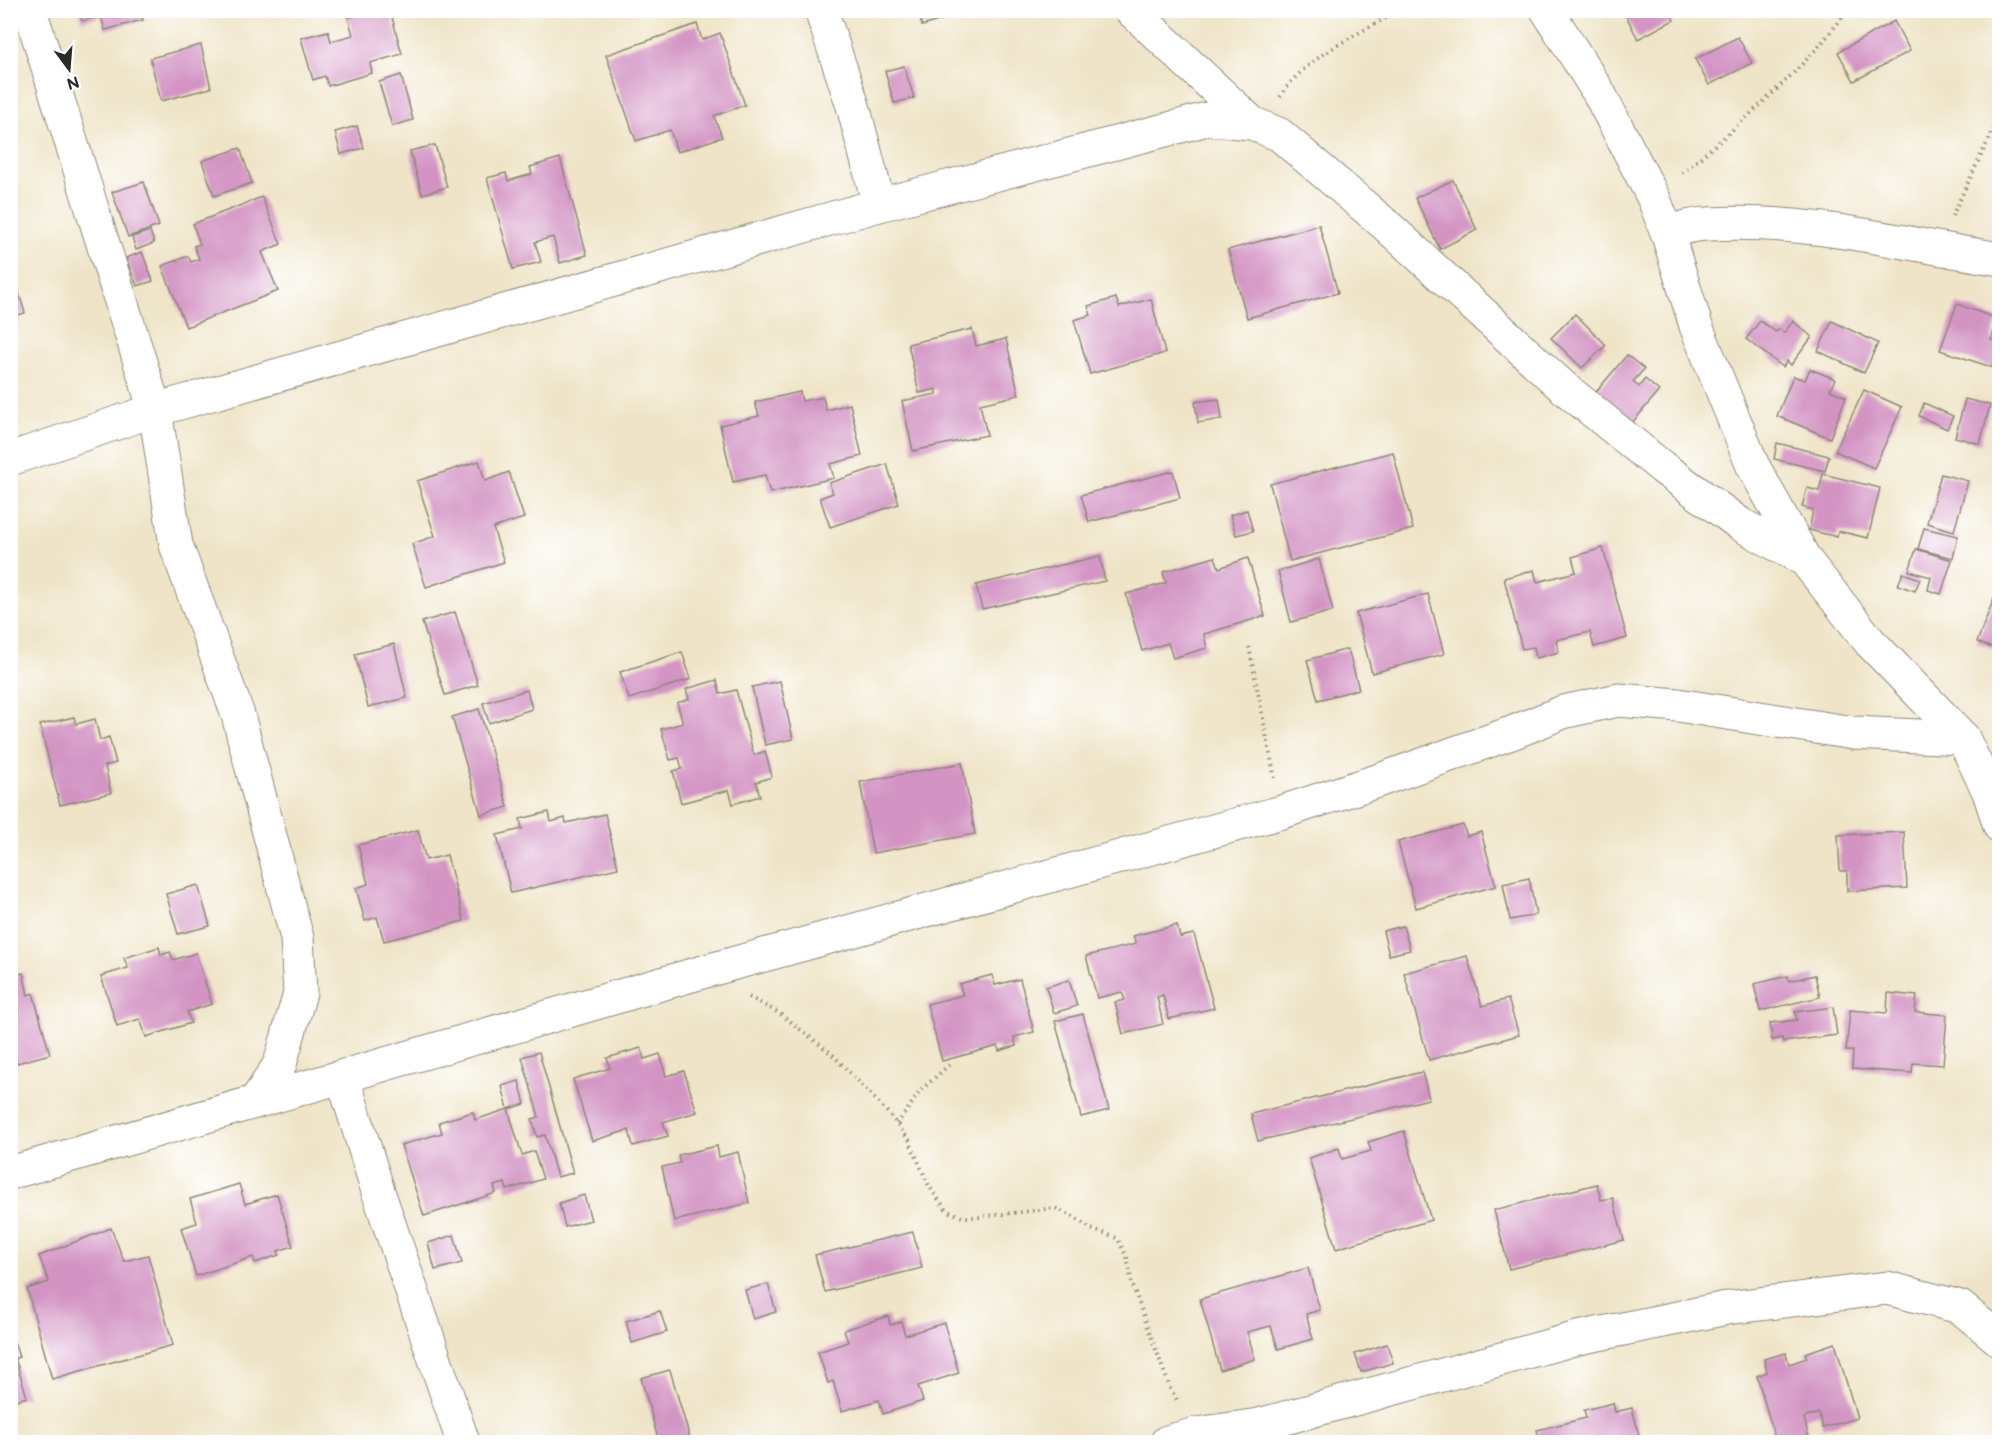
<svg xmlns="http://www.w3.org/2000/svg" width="2010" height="1453" font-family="'Balsamiq Sans',sans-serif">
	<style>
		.building { fill: #d394c4 }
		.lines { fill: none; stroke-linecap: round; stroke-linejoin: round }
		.minor-casing { stroke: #8d8879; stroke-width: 35 }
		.path { stroke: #8d8879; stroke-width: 4; stroke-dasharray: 1.5 4.5; stroke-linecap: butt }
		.minor { stroke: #fff; stroke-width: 33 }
	</style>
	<rect width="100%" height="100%" fill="#fff"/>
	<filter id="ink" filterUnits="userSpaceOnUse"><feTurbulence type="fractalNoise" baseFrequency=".0167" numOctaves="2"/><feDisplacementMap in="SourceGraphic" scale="12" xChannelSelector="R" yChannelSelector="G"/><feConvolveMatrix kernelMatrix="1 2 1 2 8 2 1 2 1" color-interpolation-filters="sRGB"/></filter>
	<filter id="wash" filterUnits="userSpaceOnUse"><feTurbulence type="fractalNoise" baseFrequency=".008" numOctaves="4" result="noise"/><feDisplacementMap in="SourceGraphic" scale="24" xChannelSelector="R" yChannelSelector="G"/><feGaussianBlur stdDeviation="1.35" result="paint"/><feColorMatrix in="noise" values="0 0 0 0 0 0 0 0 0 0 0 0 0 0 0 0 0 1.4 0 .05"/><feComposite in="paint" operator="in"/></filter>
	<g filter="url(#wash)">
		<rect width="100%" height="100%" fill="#efe4c7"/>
		<g id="blocks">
			<!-- building -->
			<g class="building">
				<polygon points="79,10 141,10 143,20 105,30 101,16 82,21"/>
				<polygon points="377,10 390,10 402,54 370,63 372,73 328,86 325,76 313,80 301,38 328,31 331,41 353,35 348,18"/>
				<polygon points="918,10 958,10 959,15 922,26"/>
				<polygon points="1623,10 1669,10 1674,20 1638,39"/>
				<polygon points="1894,21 1910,51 1854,81 1838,52"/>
				<polygon points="697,24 702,40 720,33 745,105 714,116 722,137 677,152 670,130 636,141 606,55"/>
				<polygon points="1738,37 1752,63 1709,85 1695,59"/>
				<polygon points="201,45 211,88 161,101 150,58"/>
				<polygon points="904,66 914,98 894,103 885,71"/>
				<polygon points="401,75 413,120 392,126 379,82"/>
				<polygon points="357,126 364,148 341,154 335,132"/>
				<polygon points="435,145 447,187 422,194 410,151"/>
				<polygon points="240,148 252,183 214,196 202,161"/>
				<polygon points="560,158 587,255 560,263 553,237 535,242 541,262 513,269 487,178 506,173 508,181 532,174 530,167"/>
				<polygon points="1453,180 1477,230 1440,249 1415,198"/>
				<polygon points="144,182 159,226 128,237 112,192"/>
				<polygon points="262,197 281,244 262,252 278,291 186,327 162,266 188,256 191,262 199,259 194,246 200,244 193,224"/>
				<polygon points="1319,225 1338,293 1247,318 1228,250"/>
				<polygon points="150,231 154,243 136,250 132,237"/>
				<polygon points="142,252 153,281 137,286 126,258"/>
				<polygon points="14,277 25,313 10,317 10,278"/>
				<polygon points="1116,298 1119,307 1151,299 1165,353 1090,374 1074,320 1091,315 1088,306"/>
				<polygon points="1957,304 1998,319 1991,340 2000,342 2000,370 1940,350"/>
				<polygon points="1575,314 1606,345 1582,368 1551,338"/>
				<polygon points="1760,321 1776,332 1779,329 1784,333 1793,321 1812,337 1791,365 1787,361 1783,367 1746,339"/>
				<polygon points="1832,321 1878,343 1864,373 1818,351"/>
				<polygon points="972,329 976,346 1006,339 1019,395 980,404 987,435 913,451 902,401 937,394 937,389 919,393 908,344"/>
				<polygon points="1627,355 1644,369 1633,382 1639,387 1645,379 1659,391 1632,423 1595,393"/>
				<polygon points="1810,369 1835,379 1830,390 1846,397 1830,438 1777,416 1793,376 1805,380"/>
				<polygon points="1864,390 1902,407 1874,468 1835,451"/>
				<polygon points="800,392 802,401 823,397 826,410 850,404 862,456 830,464 834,478 770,493 765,475 733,482 720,425 759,416 755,402"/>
				<polygon points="1219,399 1222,419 1198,423 1195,402"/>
				<polygon points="1965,399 1990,405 1980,444 1955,437"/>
				<polygon points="1924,403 1953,416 1947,429 1919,416"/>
				<polygon points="1777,443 1829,456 1825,471 1774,459"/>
				<polygon points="1393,452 1413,529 1290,561 1270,484"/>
				<polygon points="479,461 485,481 509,472 524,518 493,528 504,562 426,587 412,544 435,536 417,481"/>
				<polygon points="887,464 899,504 830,527 820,498 833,493 829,483"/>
				<polygon points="1173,471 1180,498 1089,522 1081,495"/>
				<polygon points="1823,474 1880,488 1868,538 1838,531 1837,537 1809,530 1813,510 1802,507 1807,488 1819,491"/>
				<polygon points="1941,474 1968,481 1954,531 1927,523"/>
				<polygon points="1247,510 1253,531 1236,535 1230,515"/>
				<polygon points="1924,528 1958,536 1953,558 1918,549"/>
				<polygon points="1603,548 1627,638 1594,647 1590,632 1556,640 1559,652 1536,658 1534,647 1522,649 1504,578 1534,570 1537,582 1576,572 1572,557"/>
				<polygon points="1916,549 1952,560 1941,594 1928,590 1931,577 1909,571"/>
				<polygon points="1100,556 1105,581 982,609 976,585"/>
				<polygon points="1215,557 1219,568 1248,558 1265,616 1204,634 1207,648 1173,658 1168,643 1142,651 1126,594 1166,583 1163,572"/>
				<polygon points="1319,559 1333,611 1291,622 1278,571"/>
				<polygon points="1903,573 1920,579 1915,591 1898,585"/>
				<polygon points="1996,593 2000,594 2000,651 1977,642"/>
				<polygon points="1428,594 1444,654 1372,673 1356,613"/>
				<polygon points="455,612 478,685 445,695 422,622"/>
				<polygon points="394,644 407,698 368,707 355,654"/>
				<polygon points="1348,649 1359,689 1318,700 1307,660"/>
				<polygon points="682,652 691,679 629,699 620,672"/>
				<polygon points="717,680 720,694 736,690 754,755 765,751 772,777 756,782 760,796 733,804 729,790 681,803 673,771 682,769 679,758 670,760 661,729 683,723 677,703 689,699 686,689"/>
				<polygon points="780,681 793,739 765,745 752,687"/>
				<polygon points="527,690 532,709 489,723 483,703"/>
				<polygon points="479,709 508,807 481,815 452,717"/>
				<polygon points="74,717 76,724 95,719 100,740 109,737 116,763 105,766 111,793 60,805 40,725"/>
				<polygon points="10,728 17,752 10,753"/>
				<polygon points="962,763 975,834 873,853 860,782"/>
				<polygon points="549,812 551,822 565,818 566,823 605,814 618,868 511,893 497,835 522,829 520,819"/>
				<polygon points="1463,825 1467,836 1481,832 1496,886 1416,908 1398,842"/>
				<polygon points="418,830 426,860 447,855 464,921 384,941 377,917 365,921 356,888 368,884 358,845"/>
				<polygon points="1904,832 1907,888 1847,891 1847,871 1840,871 1838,835"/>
				<polygon points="1529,878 1536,915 1510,920 1503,884"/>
				<polygon points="198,885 210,926 178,934 166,894"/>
				<polygon points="1177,925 1180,937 1194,934 1214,1008 1169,1019 1163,995 1157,997 1163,1024 1123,1034 1115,1002 1125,1000 1122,992 1097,998 1086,956 1136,944 1133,936"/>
				<polygon points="1403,926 1410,950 1389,955 1383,931"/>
				<polygon points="159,947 161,955 170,952 173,960 196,953 212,1004 187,1012 191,1023 146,1037 140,1019 117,1026 101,976 128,968 124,958"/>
				<polygon points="1467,956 1482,1006 1508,999 1519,1035 1429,1060 1404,973"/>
				<polygon points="23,973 28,995 33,993 50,1054 10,1065 10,976"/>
				<polygon points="992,975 995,985 1020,979 1034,1032 1014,1037 1016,1046 999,1051 998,1046 942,1061 927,1004 963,995 959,984"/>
				<polygon points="1815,975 1820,997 1760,1011 1754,984 1788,976 1789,981"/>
				<polygon points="1069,980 1077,1006 1054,1013 1046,987"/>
				<polygon points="1888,993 1917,996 1915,1012 1947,1015 1943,1065 1913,1063 1912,1073 1852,1069 1853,1051 1846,1051 1850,1010 1887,1013"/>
				<polygon points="1833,1007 1837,1035 1783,1042 1782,1038 1772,1040 1770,1023 1797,1020 1795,1012"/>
				<polygon points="1083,1014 1109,1110 1081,1117 1055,1021"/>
				<polygon points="641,1048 644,1059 660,1054 666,1076 684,1071 697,1112 663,1122 668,1136 633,1146 629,1130 592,1141 573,1079 610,1068 607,1058"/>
				<polygon points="539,1052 573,1173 557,1177 545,1135 537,1137 532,1119 539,1117 522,1057"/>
				<polygon points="1422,1072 1429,1099 1258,1141 1251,1114"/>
				<polygon points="519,1081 525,1104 508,1109 502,1086"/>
				<polygon points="508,1109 522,1155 534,1151 543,1179 507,1190 505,1183 494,1186 496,1193 424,1216 401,1145 442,1133 439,1122 473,1112 475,1120"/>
				<polygon points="1404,1131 1431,1220 1336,1249 1309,1158 1339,1148 1342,1159 1371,1151 1368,1142"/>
				<polygon points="717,1146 719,1157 738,1152 749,1203 674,1221 662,1167 680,1163 678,1155"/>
				<polygon points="239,1184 245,1204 277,1194 293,1246 278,1251 279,1255 255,1263 253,1257 196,1276 181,1228 197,1223 190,1199"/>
				<polygon points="1597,1184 1601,1200 1613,1198 1624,1240 1509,1269 1494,1210"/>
				<polygon points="584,1195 591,1220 565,1227 559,1203"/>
				<polygon points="111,1228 124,1261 148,1255 173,1345 52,1379 27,1289 49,1282 39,1256"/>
				<polygon points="913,1232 922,1268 825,1292 815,1255"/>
				<polygon points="454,1235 462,1263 435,1270 428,1243"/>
				<polygon points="1308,1268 1320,1310 1306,1314 1313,1339 1278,1349 1271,1326 1247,1332 1255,1359 1220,1370 1200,1299"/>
				<polygon points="768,1284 776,1312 753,1319 745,1290"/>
				<polygon points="660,1311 667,1332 632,1343 626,1321"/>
				<polygon points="888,1316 890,1325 901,1322 905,1335 944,1323 959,1373 918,1386 923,1401 883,1414 879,1400 842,1411 833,1381 828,1383 818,1352 848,1342 844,1330"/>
				<polygon points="10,1330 19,1357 15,1358 27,1397 10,1402"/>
				<polygon points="1835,1343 1857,1418 1823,1428 1819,1413 1804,1418 1810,1442 1776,1442 1757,1376 1767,1372 1764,1359 1786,1353 1789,1364 1807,1358 1805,1353"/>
				<polygon points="1387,1344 1393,1363 1361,1372 1355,1354"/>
				<polygon points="670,1370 691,1442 659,1442 641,1378"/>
				<polygon points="1613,1403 1615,1412 1632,1408 1641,1442 1540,1442 1537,1430 1586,1418 1584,1410"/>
			</g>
		</g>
	</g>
	<g filter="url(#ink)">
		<use href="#blocks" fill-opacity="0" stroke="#8d8879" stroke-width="1.5"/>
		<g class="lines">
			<defs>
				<g id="minor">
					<polyline points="30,10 155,410 176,545 238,715 297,938 300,993 280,1064 256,1101"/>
					<polyline points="821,10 853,106 879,205"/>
					<polyline points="1131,10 1252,123"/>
					<polyline points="1547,10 1599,93 1653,197 1667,232 1696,326 1752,464 1805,560 1870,642 1963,738 1989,792 2000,826"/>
					<path d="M1667,232C1681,229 1694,224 1708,224C1806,218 1904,244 2000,259"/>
					<polyline points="10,459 155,410 879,205 1207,119 1252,123 1280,135 1387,226 1562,386 1663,468 1740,524 1805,560"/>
					<polyline points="343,1078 378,1191 463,1442"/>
					<polyline points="10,1173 699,973 1282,812 1377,781 1514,732 1563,712 1618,700 1678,705 1853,733 1963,738"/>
					<polyline points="1167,1442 1196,1434 1259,1425 1578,1338 1727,1308 1887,1288 1960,1307 2000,1340"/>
				</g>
			</defs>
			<!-- minor casing -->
			<use href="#minor" class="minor-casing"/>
			<!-- path -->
			<g class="path">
				<path d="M1280,97C1304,57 1361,33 1400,10"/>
				<path d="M1682,173C1726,136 1769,99 1809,57C1823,43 1835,26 1848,10"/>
				<polyline points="1952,216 2000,116"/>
				<polyline points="1249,647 1275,779"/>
				<polyline points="749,997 779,1013 832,1054 890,1115 909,1140 929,1186 947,1211 963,1217 979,1217 1055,1208 1072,1216 1091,1229 1117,1238 1127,1257 1132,1284 1170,1388 1178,1402"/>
				<polyline points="897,1124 922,1089 949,1065"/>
			</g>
			<!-- minor -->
			<use href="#minor" class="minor"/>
		</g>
	</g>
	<!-- margin -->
	<rect width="2010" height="1453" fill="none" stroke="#fff" stroke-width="36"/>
	<!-- north arrow -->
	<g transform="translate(69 69) rotate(164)" stroke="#ffffff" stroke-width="4.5" paint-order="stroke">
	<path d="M0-4.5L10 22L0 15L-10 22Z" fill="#2b2b2b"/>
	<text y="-9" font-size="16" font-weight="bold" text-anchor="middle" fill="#2b2b2b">N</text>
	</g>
</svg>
